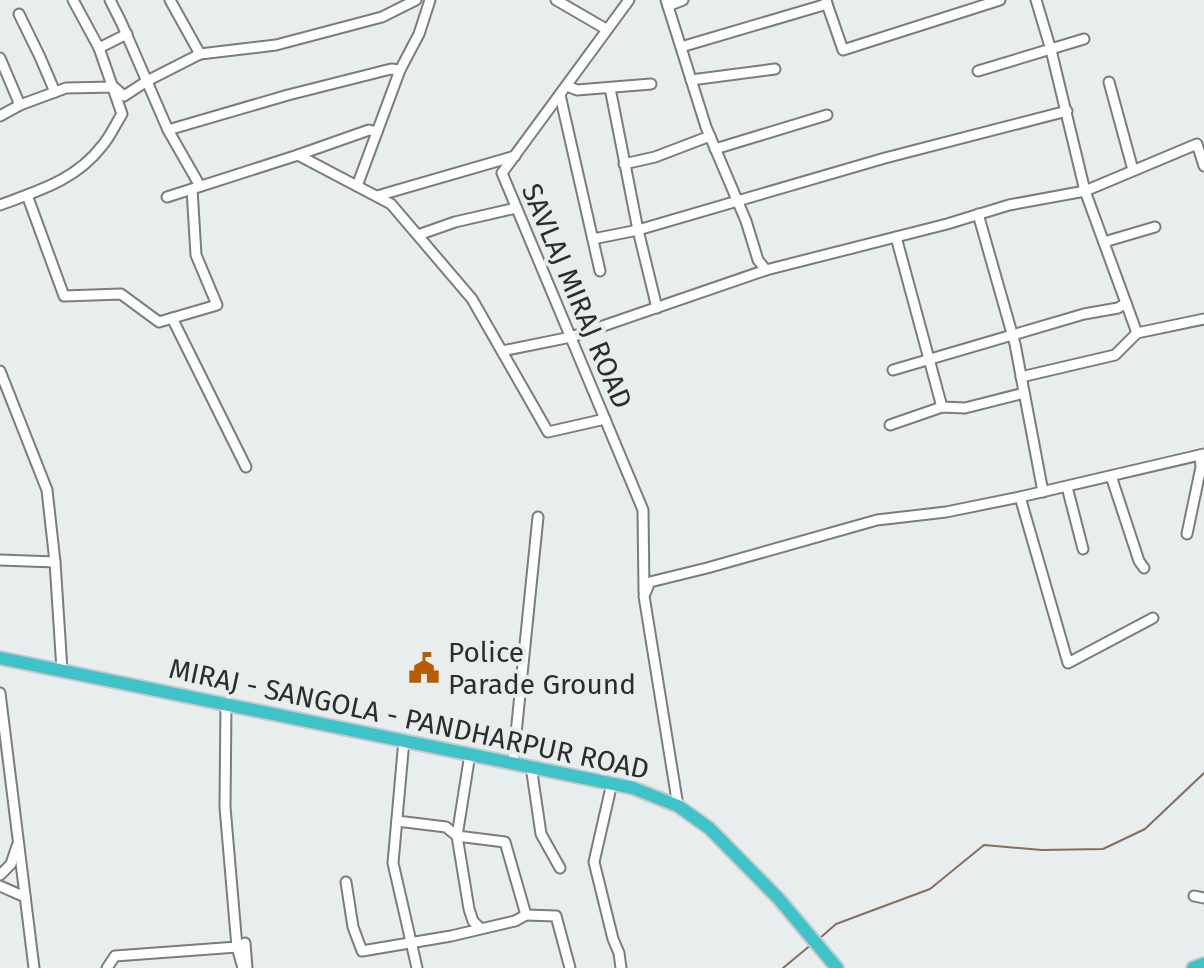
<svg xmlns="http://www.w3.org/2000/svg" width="1204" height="968" font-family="'Fira Sans',sans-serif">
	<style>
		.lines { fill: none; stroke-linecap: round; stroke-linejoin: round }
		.stream { stroke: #866e5f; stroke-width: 2 }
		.minor-casing { stroke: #797d7d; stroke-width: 13 }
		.highway-casing { stroke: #c8c9c9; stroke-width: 16 }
		.minor { stroke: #fff; stroke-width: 9 }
		.highway { stroke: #3ec3c8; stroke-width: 12 }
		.labels { text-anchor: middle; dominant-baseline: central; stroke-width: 8; stroke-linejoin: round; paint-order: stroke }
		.street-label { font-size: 28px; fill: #2c2e2e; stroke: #e8eded }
		.poi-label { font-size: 28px; fill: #2c2e2e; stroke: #e8eded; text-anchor: start }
	</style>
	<rect width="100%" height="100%" fill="#e8eded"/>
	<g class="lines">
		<!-- stream -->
		<g class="stream">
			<polyline points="820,938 836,924 930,889 984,845 1042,850 1103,849 1145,829 1204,773"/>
			<polyline points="783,968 812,944"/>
		</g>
		<defs>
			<g id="minor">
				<polyline points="73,0 99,48 127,34"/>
				<polyline points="110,0 122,24 168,130 200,186"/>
				<polyline points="556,0 606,29"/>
				<polyline points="629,0 502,173 643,510 644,592"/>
				<polyline points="666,0 706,127 746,221 758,260 766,270 947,224 1009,205 1085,191 1137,333"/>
				<polyline points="1036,0 1051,50 1085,191 1197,144 1204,166"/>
				<polyline points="827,4 843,50 1000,0"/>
				<polyline points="668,6 683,0"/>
				<polyline points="19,14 40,57 55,92"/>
				<polyline points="681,47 827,4 826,0"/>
				<polyline points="200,54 276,45 382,17 416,0"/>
				<polyline points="0,58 20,105 0,116"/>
				<polyline points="978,71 1084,39"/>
				<polyline points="691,80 775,69"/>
				<polyline points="1109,82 1133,170"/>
				<polyline points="567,86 577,90 651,84"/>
				<polyline points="610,88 638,230 657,308"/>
				<polyline points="560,95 600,271"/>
				<polyline points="20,105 66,88 114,87 124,96 147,81 200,54 170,0"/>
				<polyline points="168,130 288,95 391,69 400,70"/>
				<polyline points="715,149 827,115"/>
				<polyline points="298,155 369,130 377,132"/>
				<polyline points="624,164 655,157 710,136"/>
				<polyline points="357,186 400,70 419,34 430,0"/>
				<polyline points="27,195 64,296 121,294 159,322 217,305 196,255 192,189"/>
				<polyline points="377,196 515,156"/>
				<polyline points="167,197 298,155 391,204 472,299 548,432 605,419"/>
				<path d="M0,205C38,191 76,180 102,146C110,137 115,125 122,114L99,48"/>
				<polyline points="978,214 1015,344 1043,492"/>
				<polyline points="418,235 455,222 516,208"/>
				<polyline points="896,237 942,407"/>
				<polyline points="593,239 638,230 885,158 1067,111"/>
				<polyline points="1104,242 1155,227"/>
				<polyline points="172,318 246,467"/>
				<polyline points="502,351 571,337 766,270"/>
				<polyline points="893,370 1084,314 1118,308 1126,303"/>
				<polyline points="0,371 47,490 55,562 62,670"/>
				<polyline points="1021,377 1115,355 1137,333 1204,319"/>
				<polyline points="890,425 942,407 965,408 1024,393"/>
				<polyline points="1111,476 1139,561 1144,568"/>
				<polyline points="1067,487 1083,549"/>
				<polyline points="1020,497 1068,663 1153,618"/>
				<polyline points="1187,534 1201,467 1200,455"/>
				<polyline points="0,560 55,562"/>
				<polyline points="0,693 34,968"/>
				<polyline points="404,740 393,863 417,968"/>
				<polyline points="513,763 538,517"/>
				<polyline points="531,766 541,834 560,868"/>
				<polyline points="612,783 594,862 613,939 619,953 621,968"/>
				<polyline points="678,806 644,596 650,582 707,568 877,520 946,512 1020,497 1204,454"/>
				<polyline points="397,821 446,827 457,836 469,909 473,921 480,928"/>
				<polyline points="0,875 11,864 17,846"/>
				<polyline points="346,882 353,927 362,951 451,936 515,921 526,915 505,842 457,836 470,754"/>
				<polyline points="0,886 25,897"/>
				<polyline points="1194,896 1204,898"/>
				<polyline points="526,915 556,916 570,968"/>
				<polyline points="107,968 115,956 237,947 225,807 226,703"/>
				<polyline points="243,968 237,947 245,943 247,968"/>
			</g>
			<g id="highway">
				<polyline points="0,658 633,788 678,806 709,828 778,898 837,968"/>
				<polyline points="1193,968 1204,964"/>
			</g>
		</defs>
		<!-- minor casing -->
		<use href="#minor" class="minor-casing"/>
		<!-- highway casing -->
		<use href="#highway" class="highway-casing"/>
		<!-- minor -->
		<use href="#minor" class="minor"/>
		<!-- highway -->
		<use href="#highway" class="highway"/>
	</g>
	<!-- icons -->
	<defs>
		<symbol id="civic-bare" viewBox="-9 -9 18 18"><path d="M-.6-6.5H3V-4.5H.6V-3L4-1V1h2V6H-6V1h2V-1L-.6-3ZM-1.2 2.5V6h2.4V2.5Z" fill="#b75d00" stroke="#e8eded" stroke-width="2.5" paint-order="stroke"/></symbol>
	</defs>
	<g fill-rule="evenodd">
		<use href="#civic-bare" x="402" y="646" width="44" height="44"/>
	</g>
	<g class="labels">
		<!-- street labels -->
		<g class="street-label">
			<text transform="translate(577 296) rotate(67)">SAVLAJ MIRAJ ROAD</text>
			<text transform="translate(409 719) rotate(12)">MIRAJ - SANGOLA - PANDHARPUR ROAD</text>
		</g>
		<!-- poi labels -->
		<g class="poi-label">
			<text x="448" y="652">Police<tspan x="448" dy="32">Parade Ground</tspan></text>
		</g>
	</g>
</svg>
